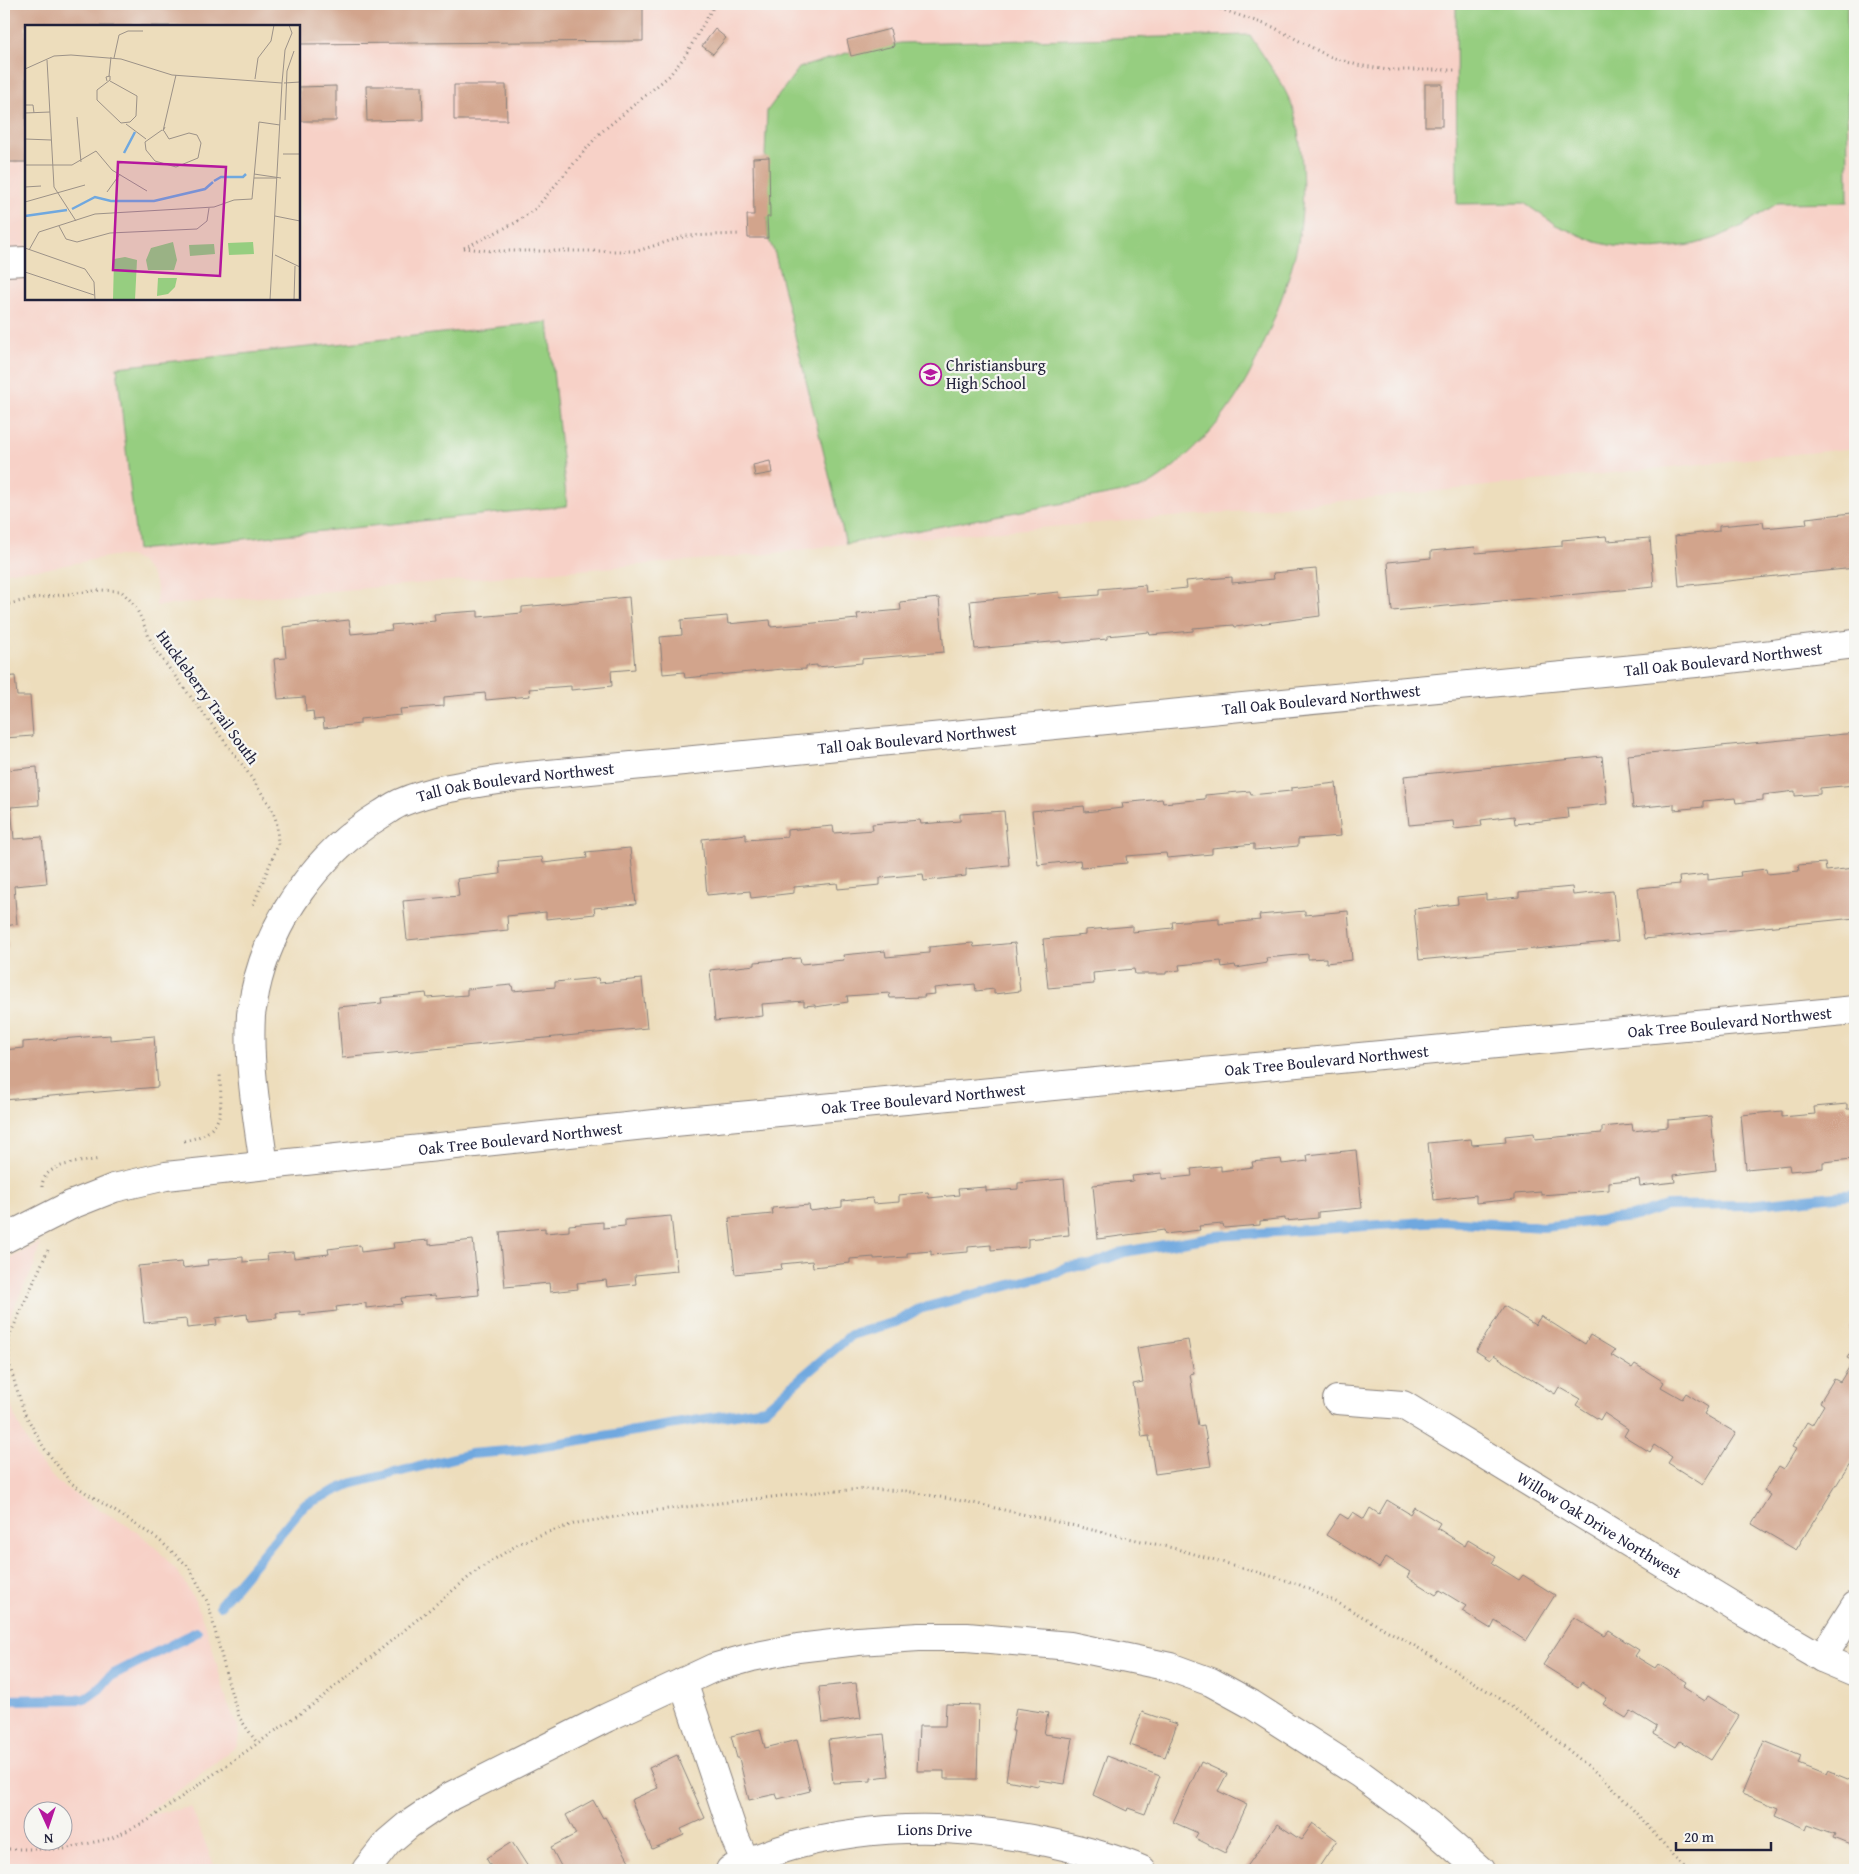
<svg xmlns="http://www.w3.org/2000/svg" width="1859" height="1874" font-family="'Gentium Book Plus',serif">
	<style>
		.built { fill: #f7d1c7; fill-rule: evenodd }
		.green { fill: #96ce80; stroke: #5c785e }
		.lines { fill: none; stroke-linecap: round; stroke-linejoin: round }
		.stream { stroke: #70a8df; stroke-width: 10 }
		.building { fill: #d2a48c }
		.minor-casing { stroke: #88807c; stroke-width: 30 }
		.path { stroke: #88807c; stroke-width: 3; stroke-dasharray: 1 4; stroke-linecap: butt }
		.minor { stroke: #fff; stroke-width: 28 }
		.labels { text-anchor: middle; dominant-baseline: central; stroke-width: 4.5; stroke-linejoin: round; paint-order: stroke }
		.poi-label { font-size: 16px; fill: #22223b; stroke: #f6f6f2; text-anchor: start }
		.street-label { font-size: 16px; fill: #22223b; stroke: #f6f6f2 }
		.inset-river { fill: none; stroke: #70a8df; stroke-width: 2.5 }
		.inset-road { fill: none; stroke: #9c9288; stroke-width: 1 }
		.view { fill: #b5179e; fill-opacity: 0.15; stroke: #b5179e; stroke-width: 2.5 }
		.inset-edge { fill: none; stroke: #22223b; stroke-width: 2.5 }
	</style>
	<rect width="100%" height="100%" fill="#f6f6f2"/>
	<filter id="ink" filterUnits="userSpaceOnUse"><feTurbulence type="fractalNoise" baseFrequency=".02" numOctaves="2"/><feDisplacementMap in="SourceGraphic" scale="10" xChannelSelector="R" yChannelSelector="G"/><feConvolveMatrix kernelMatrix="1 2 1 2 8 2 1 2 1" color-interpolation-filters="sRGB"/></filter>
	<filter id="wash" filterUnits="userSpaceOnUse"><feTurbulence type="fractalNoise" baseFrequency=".0096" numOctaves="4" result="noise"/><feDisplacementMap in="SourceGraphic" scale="20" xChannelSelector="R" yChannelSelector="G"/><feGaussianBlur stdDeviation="1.12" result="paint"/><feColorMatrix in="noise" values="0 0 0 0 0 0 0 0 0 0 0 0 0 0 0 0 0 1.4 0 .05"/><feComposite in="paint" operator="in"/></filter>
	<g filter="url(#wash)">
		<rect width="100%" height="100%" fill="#edddbc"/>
		<!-- built -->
		<g class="built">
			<path d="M4,4H1855V448L1244,511L846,544L768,554L156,606L157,587L151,574L142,563L130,556H112L45,569L4,572ZM26,26H299V299H26Z"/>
			<polygon points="40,1243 34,1267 12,1311 4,1336 4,1261"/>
			<path d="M4,1384L15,1417L35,1457L56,1481L80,1498L138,1532L159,1551L180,1575L197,1604L209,1636L228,1705L238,1726L239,1737L237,1746L182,1788L141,1816L191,1807L216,1870H4ZM32,1812H62V1842H32Z"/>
		</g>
		<!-- green -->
		<g class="green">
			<polygon points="1456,4 1847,4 1848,202 1778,203 1740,227 1716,238 1692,245 1652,249 1614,246 1596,242 1556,225 1524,203 1457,204"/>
			<path d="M1250,35C1267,63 1292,92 1297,125C1304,162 1305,205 1298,242C1293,265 1285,289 1277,311C1255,369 1234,412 1188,454C1173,467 1158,482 1139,489L846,544L775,254L768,238L765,157L767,111L799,68L850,52L901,43Z"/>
			<polygon points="548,322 567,506 137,550 117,367"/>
		</g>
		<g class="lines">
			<!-- stream -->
			<g class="stream">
				<polyline points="220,1605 304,1505 350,1484 470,1454 521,1450 765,1409 851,1335 896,1322 919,1309 1056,1273 1067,1267 1090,1265 1124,1252 1216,1236 1441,1221 1543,1227 1632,1217 1666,1206 1747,1205 1855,1194"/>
				<polyline points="4,1700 85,1699 99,1689 110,1676 197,1632"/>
			</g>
		</g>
		<g id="blocks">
			<!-- building -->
			<g class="building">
				<polygon points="4,4 643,4 643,41 299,44 299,26 26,26 26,162 4,162"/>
				<polygon points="715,29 726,38 713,54 702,46"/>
				<polygon points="890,29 894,46 851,56 847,40"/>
				<rect x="1425" y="84" width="17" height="42"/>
				<polygon points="454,85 506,85 507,120 454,120"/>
				<polygon points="336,86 336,121 299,121 299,87"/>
				<polygon points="366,86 422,86 423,120 367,121"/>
				<polygon points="769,157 770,217 767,217 768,238 748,238 747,215 754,215 753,158"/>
				<polygon points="770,461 772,473 755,476 753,465"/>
				<polygon points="1852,513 1852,519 1855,519 1855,568 1679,586 1675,536 1719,531 1719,526 1763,522 1764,528 1807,524 1806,518"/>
				<polygon points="1606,536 1607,541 1650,538 1654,587 1392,611 1388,562 1431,558 1431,551 1475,547 1476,553 1562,546 1562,540"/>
				<polygon points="1316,569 1320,616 1235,627 1234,625 1193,628 1193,631 1150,635 1149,632 1107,636 1107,639 1062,643 1062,641 975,649 970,601 1059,592 1060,598 1099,595 1099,589 1145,585 1146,592 1187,588 1186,581 1232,577 1232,583 1274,579 1273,573"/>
				<polygon points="629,597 635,669 611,671 612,686 571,690 571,686 529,689 530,696 486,700 485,693 444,697 444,706 400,709 401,715 360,719 360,724 324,728 323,719 314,720 313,711 306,712 305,697 278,699 274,659 286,658 283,627 349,620 351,634 392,630 391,625 435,621 434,614 478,611 478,617 522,613 522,607"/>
				<polygon points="939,598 944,652 862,659 862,663 817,667 817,665 806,666 806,669 783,670 783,669 685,678 684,672 663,674 660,637 682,635 681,620 727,616 728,624 770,620 771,627 858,619 857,614 901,610 900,602"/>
				<polygon points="15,676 17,696 30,696 33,736 4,738 4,677"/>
				<polygon points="1855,733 1855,785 1820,788 1820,794 1795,796 1795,791 1763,795 1763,800 1736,803 1735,798 1703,801 1703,807 1674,810 1674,804 1633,808 1628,755"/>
				<polygon points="4,740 5,740 7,770 37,767 39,805 11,807 14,839 42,837 47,883 14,886 17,924 6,926 8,948 4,949"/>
				<polygon points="1602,756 1607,804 1567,808 1568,818 1515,824 1514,816 1481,820 1482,826 1454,829 1453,821 1409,825 1404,776"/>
				<polygon points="1336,783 1341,836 1298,839 1298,846 1254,850 1254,844 1212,848 1212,854 1167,858 1166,853 1126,856 1127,863 1081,867 1080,860 1038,865 1032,811 1084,806 1085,812 1123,808 1122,803 1162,799 1163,803 1205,799 1205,795 1250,791 1251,795 1291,791 1291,788"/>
				<polygon points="1004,811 1009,865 966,869 966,876 924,881 923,874 880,878 880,885 838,889 837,883 794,887 794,893 751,898 750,891 707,895 702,839 746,834 746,840 787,837 787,830 833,826 834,833 873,830 872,824 920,820 921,824 960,821 960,814"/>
				<polygon points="630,848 636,904 594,908 595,914 546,919 546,912 507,916 508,930 407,940 403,901 459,896 457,879 500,874 499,861 542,857 543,863 587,858 586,852"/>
				<polygon points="1825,863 1826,871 1855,868 1855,918 1644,939 1638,888 1680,884 1679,877 1708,874 1708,880 1741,876 1740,872 1766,869 1767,874 1799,871 1798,865"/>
				<polygon points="1572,887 1573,895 1613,891 1618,941 1419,960 1414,909 1458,904 1457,897 1486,894 1486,900 1519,897 1519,892"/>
				<polygon points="1305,911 1305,915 1348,911 1352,960 1326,963 1326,958 1308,959 1308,954 1266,958 1267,963 1236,968 1235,965 1222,967 1221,961 1179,965 1180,970 1166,972 1166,974 1135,974 1134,969 1093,973 1094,984 1048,988 1043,939 1086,935 1086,930 1132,926 1132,932 1173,928 1172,922 1219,918 1219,924 1260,920 1259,915"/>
				<polygon points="973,943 974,947 1015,943 1020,991 994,994 994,989 976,991 975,984 934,988 935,994 924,995 925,997 890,998 889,993 847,996 848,1002 815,1007 815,1005 804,1006 804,1001 762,1004 763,1016 715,1021 710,970 755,965 755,962 800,958 801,964 844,960 843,955 885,951 886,957 929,953 929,947"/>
				<polygon points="598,978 599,983 642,979 647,1028 342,1058 338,1007 382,1003 381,998 426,993 427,998 467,995 467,989 512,985 513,991 555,987 555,982"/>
				<polygon points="110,1035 110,1040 154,1036 158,1087 4,1100 4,1050 23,1048 23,1042"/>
				<polygon points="1847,1104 1847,1109 1855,1109 1855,1167 1854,1167 1853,1159 1823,1162 1823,1168 1790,1171 1789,1165 1746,1169 1741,1115 1782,1111 1782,1117 1815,1114 1814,1107"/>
				<polygon points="1711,1116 1716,1170 1674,1175 1675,1182 1640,1186 1639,1179 1609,1182 1609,1190 1541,1195 1541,1192 1515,1194 1515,1199 1476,1203 1476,1195 1434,1200 1428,1143 1471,1139 1472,1145 1506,1142 1505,1136 1534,1133 1535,1139 1602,1133 1602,1127 1632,1124 1633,1131 1668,1127 1668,1120"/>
				<polygon points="1356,1150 1362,1208 1318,1212 1318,1218 1285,1221 1285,1218 1260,1221 1260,1225 1224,1228 1223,1224 1199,1226 1200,1230 1165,1234 1164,1230 1098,1239 1093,1185 1133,1181 1132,1176 1162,1173 1162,1179 1192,1176 1191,1169 1221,1166 1221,1171 1253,1167 1252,1162 1281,1159 1282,1164 1308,1161 1307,1155"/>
				<polygon points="1064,1179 1069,1235 1028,1239 1028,1247 991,1250 991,1245 968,1247 968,1252 931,1255 931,1251 907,1253 907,1257 874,1259 874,1257 850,1259 850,1263 813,1267 812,1261 781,1264 782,1269 735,1274 729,1218 773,1214 772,1208 809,1205 810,1211 842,1207 842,1201 872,1198 873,1204 899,1202 899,1195 928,1192 929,1198 959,1195 958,1189 986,1187 986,1191 1018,1189 1018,1183"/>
				<polygon points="671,1216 677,1271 635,1275 636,1284 607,1287 606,1280 577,1283 578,1289 550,1292 549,1283 505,1287 500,1232 545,1228 545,1233 569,1231 569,1225 603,1222 603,1228 625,1226 625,1220"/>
				<polygon points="429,1240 429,1245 473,1240 479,1295 436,1299 435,1295 401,1298 402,1304 366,1308 366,1303 336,1307 337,1311 300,1315 300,1311 276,1313 277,1318 248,1321 247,1314 216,1318 217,1325 187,1328 186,1319 144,1323 138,1266 182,1262 183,1268 208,1265 207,1260 243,1257 243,1262 268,1260 267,1254 293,1252 294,1258 329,1254 328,1249 360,1245 361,1252 394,1248 393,1243"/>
				<polygon points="1504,1306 1535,1325 1541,1316 1585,1344 1590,1335 1615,1350 1611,1355 1632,1368 1635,1364 1664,1382 1661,1387 1682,1399 1686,1393 1708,1407 1704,1414 1736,1433 1703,1485 1668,1463 1672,1457 1654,1445 1650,1452 1624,1436 1628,1429 1604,1413 1600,1420 1576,1405 1580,1399 1559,1387 1555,1394 1494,1355 1490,1360 1476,1351"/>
				<polygon points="1855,1320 1855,1332 1850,1329"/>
				<polygon points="1188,1340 1194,1373 1190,1374 1198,1426 1204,1425 1211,1466 1155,1474 1149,1436 1142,1437 1133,1384 1143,1382 1137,1348"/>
				<polygon points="1855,1345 1855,1455 1796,1550 1752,1524 1770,1495 1764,1491 1779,1466 1784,1469 1796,1449 1792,1447 1807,1422 1812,1425 1824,1405 1820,1402 1834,1379 1840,1382 1853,1361 1847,1358"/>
				<polygon points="1387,1500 1410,1514 1414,1507 1440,1523 1437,1528 1465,1546 1468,1540 1496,1557 1492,1563 1519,1580 1523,1575 1555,1595 1526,1641 1495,1621 1491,1629 1462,1611 1466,1606 1440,1590 1436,1595 1407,1577 1410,1572 1386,1557 1379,1568 1326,1535 1340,1514 1348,1519 1353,1512 1364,1519 1370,1508 1379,1514"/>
				<polygon points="1574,1617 1605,1636 1609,1631 1639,1650 1635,1656 1655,1668 1658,1664 1686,1682 1683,1687 1705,1701 1708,1696 1739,1716 1711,1760 1680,1741 1676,1747 1654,1734 1657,1727 1631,1711 1626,1718 1603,1704 1607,1698 1582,1682 1578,1687 1543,1665"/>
				<polygon points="856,1683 861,1718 823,1723 819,1687"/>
				<polygon points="946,1704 979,1705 977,1779 944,1779 944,1771 917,1771 919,1726 945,1726"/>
				<polygon points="1016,1708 1048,1713 1044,1734 1073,1738 1065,1784 1039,1780 1038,1786 1006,1780 1014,1731 1012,1731"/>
				<polygon points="1142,1712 1177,1724 1165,1757 1130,1745"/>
				<polygon points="760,1729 765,1748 797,1740 810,1791 778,1799 776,1794 749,1800 739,1758 737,1758 731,1736"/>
				<polygon points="884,1734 889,1776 871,1778 871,1781 833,1783 828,1740"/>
				<polygon points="1764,1741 1801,1756 1798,1764 1826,1775 1828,1771 1855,1782 1854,1790 1855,1791 1855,1847 1833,1838 1835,1834 1808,1824 1806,1829 1775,1815 1778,1808 1742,1793"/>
				<polygon points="677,1755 705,1818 681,1829 684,1835 652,1849 631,1800 658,1788 649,1768"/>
				<polygon points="1107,1756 1160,1776 1145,1814 1128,1808 1127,1811 1093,1795"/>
				<polygon points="1201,1762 1227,1774 1218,1791 1247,1805 1225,1853 1195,1838 1198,1833 1173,1822"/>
				<polygon points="593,1800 603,1818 605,1817 630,1863 618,1870 563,1870 551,1847 576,1834 566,1815"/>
				<polygon points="1313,1823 1337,1840 1317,1870 1249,1870 1246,1868 1277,1824 1301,1840"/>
				<polygon points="512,1842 530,1870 493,1870 486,1858"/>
			</g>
		</g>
	</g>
	<g filter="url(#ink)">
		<use href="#blocks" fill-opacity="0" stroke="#88807c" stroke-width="1"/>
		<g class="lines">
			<defs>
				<g id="minor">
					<polyline points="4,262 26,261"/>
					<path id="s1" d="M264,1165C257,1116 248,1065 251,1015C252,1007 254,1000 255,992C270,920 318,853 380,815C387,811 393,806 400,803C437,787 478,783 518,777L1696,663L1855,644"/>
					<path id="s2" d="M4,1239L71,1205L114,1188L166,1176L664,1123L1855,1010"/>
					<path id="s3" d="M1337,1400L1403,1405L1741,1611L1822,1658L1855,1672"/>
					<polyline points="1822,1658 1855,1606"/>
					<polyline points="683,1682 735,1838 746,1863"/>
					<polyline points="366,1870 388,1842 408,1825 451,1796 606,1718 713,1668 752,1657 798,1648 858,1641 919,1637 967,1637 1070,1646 1170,1667 1211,1682 1251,1704 1360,1774 1429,1825 1480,1870"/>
					<path id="s4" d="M730,1870C829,1822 945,1820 1051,1843C1082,1850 1112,1857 1142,1870"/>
				</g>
			</defs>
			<!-- minor casing -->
			<use href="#minor" class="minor-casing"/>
			<!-- path -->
			<g class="path">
				<polyline points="1206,4 1273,27 1328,56 1357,65 1388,70 1457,70"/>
				<polyline points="464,248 515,223 535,209 599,134 669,76 685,56 715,4"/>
				<polyline points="464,248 492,251 637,251 686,236 740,234"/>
				<path d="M4,605L36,598L101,590L121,591C126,596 133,602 137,610C144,623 148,637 156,651L244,767L271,807L275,817L277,825L278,845L253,905"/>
				<path d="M184,1141C227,1132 221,1110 220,1074"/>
				<path d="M42,1187C43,1162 80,1163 100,1159"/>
				<polyline points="48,1250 9,1337 9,1364 24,1412 44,1448 71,1483 158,1539 189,1567 208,1603 230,1689 239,1717 257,1743"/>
				<polyline points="4,1849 64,1849 112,1838 147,1821 315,1703 479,1569 520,1543 545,1533 577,1523 659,1510 807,1493 864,1489 906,1491 973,1503 1177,1549 1298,1584 1338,1603 1415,1646 1499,1698 1539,1726 1609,1783 1687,1870"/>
			</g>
			<!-- minor -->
			<use href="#minor" class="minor"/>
		</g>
	</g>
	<!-- icons -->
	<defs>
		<symbol id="school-ring" viewBox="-11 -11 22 22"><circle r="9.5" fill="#f6f6f2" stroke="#b5179e" stroke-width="1.5"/><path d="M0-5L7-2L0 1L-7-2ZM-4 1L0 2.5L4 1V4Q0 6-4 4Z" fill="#b5179e"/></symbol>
	</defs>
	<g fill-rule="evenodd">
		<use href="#school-ring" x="918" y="362" width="25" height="25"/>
	</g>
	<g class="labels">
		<!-- poi labels -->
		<g class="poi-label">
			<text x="946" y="365">Christiansburg<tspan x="946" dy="18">High School</tspan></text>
		</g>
		<!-- street labels -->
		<g class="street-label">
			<text stroke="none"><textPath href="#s1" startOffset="1752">Tall Oak Boulevard Northwest</textPath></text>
			<text transform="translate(208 697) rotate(54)">Huckleberry Trail South</text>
			<text stroke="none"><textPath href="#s1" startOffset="1348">Tall Oak Boulevard Northwest</textPath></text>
			<text stroke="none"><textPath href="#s1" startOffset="942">Tall Oak Boulevard Northwest</textPath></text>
			<text stroke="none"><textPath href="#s1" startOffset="538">Tall Oak Boulevard Northwest</textPath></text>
			<text stroke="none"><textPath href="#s2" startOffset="1746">Oak Tree Boulevard Northwest</textPath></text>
			<text stroke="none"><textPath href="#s2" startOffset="1341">Oak Tree Boulevard Northwest</textPath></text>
			<text stroke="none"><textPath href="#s2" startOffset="936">Oak Tree Boulevard Northwest</textPath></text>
			<text stroke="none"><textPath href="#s2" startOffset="531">Oak Tree Boulevard Northwest</textPath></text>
			<text stroke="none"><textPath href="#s3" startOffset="296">Willow Oak Drive Northwest</textPath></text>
			<text stroke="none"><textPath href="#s4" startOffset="211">Lions Drive</textPath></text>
		</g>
	</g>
	<!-- overview -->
	<g transform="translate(25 25)">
		<rect width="275" height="275" fill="#edddbc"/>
		<path d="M148,217L152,235L149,245H123L121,235L126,223ZM228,217L229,229L204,230L203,218ZM189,219L190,229L165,231L164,220ZM100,232L112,235L110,275H88L89,234ZM133,253H152L150,262L143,269L132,271Z" fill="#96ce80"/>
		<path class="inset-river" d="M99,128L110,107M189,156L196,152H218L221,149M47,184L70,172L86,176H129L180,164L188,157M0,191L42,185"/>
		<path class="inset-road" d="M89,33L94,10L103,6H118M22,35L29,162L51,196M0,44L29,31L46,30L96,34L147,50L257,58M84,51L86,32M230,54L233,33L246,16L249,0M82,56L81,52L85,51V55L72,65V75L96,98L105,97L111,91L112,71L85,56M259,58L275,57M0,80H8L9,88M0,88L25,87M52,92L56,137M260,95L262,46L269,26M101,99L121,114M140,102L138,106L151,50M137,105L120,117L121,125L130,136L151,142L173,133L176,118L172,110L164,108L144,114L139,106M0,114L26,115M258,129H275M0,140H47L71,126L87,145L122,166M229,149L256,153M229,153H252M0,162L16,161M82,167L95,149M0,177L60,160M250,191L275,196M34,201L41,214L52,217L85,208L172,204L182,196L184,183M0,223L60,244L69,257L70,275M4,225L14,207L70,189L189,182L209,175L227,174L234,97L255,100M250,230L275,242M0,247L69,270M245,275L257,58L260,25L267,8L264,0M269,275L270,241"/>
		<path class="view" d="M93,137L201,142L195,251L88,245Z"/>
		<rect width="275" height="275" class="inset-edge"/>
	</g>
	<!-- margin -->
	<rect width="1859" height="1874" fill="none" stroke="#f6f6f2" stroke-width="20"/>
	<!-- north arrow -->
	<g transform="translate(48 1826) rotate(177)"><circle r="24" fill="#f6f6f2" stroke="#a1a1a9"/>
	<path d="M0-4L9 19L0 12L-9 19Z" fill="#b5179e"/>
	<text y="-8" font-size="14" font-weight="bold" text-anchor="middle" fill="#22223b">N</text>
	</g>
	<!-- scale -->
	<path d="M1676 1842v8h95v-8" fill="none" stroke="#22223b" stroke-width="2.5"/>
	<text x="1684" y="1842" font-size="15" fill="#22223b" stroke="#f6f6f2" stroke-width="4" paint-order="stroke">20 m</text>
</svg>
